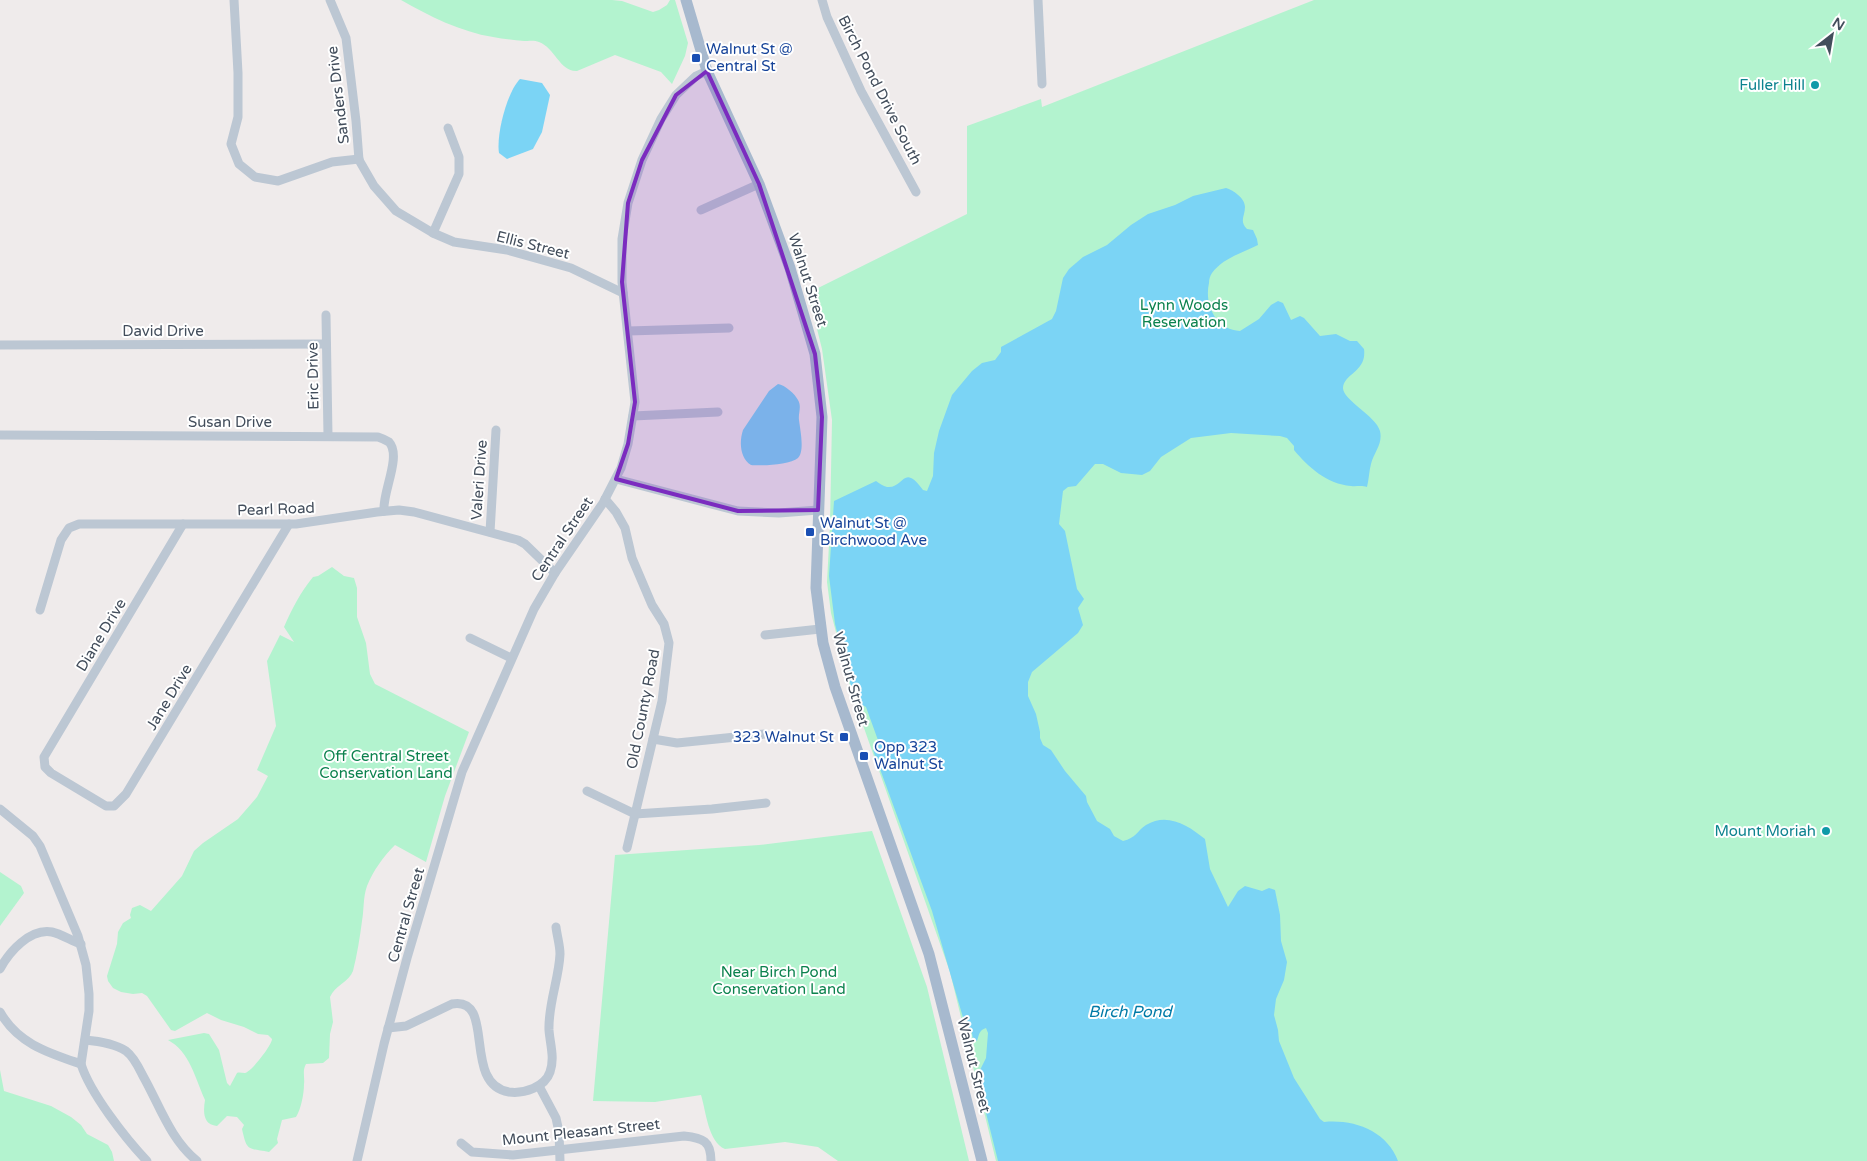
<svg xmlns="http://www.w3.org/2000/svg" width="1867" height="1161" font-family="'Varela Round',sans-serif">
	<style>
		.green { fill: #b3f3cf }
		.water { fill: #7bd4f5 }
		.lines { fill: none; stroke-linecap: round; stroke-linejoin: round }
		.minor { stroke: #bcc7d3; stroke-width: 9 }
		.major { stroke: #a7b9ce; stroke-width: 11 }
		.marked { fill: #7b2cbf; fill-opacity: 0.2; stroke: #7b2cbf; stroke-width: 4; stroke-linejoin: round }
		.transit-dot { fill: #1a4fb4; stroke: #fff; stroke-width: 2 }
		.culture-dot { fill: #0f9aa8; stroke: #fff; stroke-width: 2 }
		.labels { text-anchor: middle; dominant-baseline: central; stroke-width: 4; stroke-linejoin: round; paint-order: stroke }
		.transit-label { font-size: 15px; fill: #164399; stroke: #fff; text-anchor: start }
		.culture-label { font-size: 15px; fill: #0d838f; stroke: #fff; text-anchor: end }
		.street-label { font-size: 15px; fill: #424d5b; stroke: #fff }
		.park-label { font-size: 15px; fill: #0c824e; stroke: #fff }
		.water-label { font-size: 16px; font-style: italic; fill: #017aa7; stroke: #fff }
	</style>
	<rect width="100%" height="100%" fill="#efebeb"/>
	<!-- green -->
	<g class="green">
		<path d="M401,0H612L622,1L653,12L659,10L667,5L670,0H675L688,43L685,56L672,84L661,72L615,55L577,71C560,72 555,48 539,42C535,40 528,41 524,41C514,40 503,39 493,37C461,32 429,16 401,0Z"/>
		<polygon points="1314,0 1867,0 1867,1161 996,1161 950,972 852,694 831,613 827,582 830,525 832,420 822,349 808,293 967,214 967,126 1041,99 1042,107"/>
		<path d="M332,567L344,576L354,578L357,588V617L366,643L370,674L375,684L469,732L445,796L426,862L395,845C383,857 373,871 367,886C363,897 364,910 362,921C360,937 357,955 353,971C349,982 335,985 330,997L333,1022L330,1034L329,1058L323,1063L306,1064C302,1071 305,1077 304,1084C304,1094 301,1109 296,1117L282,1120L277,1139L278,1143L269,1152C247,1148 247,1151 242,1129L244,1125L237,1117L227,1116L217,1126C203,1125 203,1112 205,1100C195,1078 190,1052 168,1040L204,1033L209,1034L219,1050L227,1083L230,1086L237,1073C239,1072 242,1073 245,1073C252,1071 272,1045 272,1039L268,1035L258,1034L244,1027L221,1020L207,1013L175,1031L171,1030L147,996L142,993L133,994L121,992L113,988L108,981L107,976L117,944L118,932L123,923L131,918L130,915L132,908L140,905L151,911L182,876L194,851L203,843L238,819L257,797L268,776L257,770L276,726L267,661L280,635L294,642L284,627C292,609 300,593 313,577L318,576Z"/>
		<path d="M872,831L927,987L969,1161H838L818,1147L785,1142L725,1149C708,1142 706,1111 701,1095L655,1102L593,1101L615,855L759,845Z"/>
		<polygon points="0,872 21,886 24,893 0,926"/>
		<polygon points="0,1070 4,1091 51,1106 71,1117 81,1125 87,1134 108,1145 112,1152 114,1161 0,1161"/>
	</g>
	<!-- water -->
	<g class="water">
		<path d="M520,79L542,83L550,95L542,132L533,149L507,159L499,153C496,135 507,92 520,79Z"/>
		<path d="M1226,188C1233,190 1245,198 1245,207C1245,216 1239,221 1247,229L1253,230L1257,239L1258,245C1242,253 1223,258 1212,273C1210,276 1209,279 1209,283C1204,305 1216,330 1240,331L1259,319L1271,305L1278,301L1283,303L1291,320L1300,316L1304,318L1320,336L1336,334L1350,341H1357L1364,349C1367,372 1344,373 1343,388C1343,400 1376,416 1380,431C1383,444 1374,452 1371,464C1369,471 1369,479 1367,487C1361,485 1356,487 1351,486C1327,484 1308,467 1294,450V446L1287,438L1280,436L1231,433L1191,438L1161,457L1150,471L1142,475L1121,473L1103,464H1095L1076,486L1068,487L1063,491L1059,524L1065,531L1077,589L1084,599L1078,608L1083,625L1078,633L1032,672L1028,682V696L1036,714L1040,732V738L1043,745L1051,750L1065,771L1086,796L1087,802L1097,821L1110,829L1114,836L1123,841C1136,838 1137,831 1146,825C1167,812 1188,825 1205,839L1210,869L1228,907L1238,891L1245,886L1262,891L1269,888L1275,890L1280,915L1281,941L1287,962L1284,980L1276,999L1274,1015L1278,1030L1279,1041L1294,1078L1320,1119L1324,1122C1354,1119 1387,1131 1398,1161H998L979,1085L980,1070L986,1058L988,1033L986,1028C979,1030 979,1035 977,1041L973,1039L972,1033L964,1021L932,911L873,750L879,743L866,707L859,703L853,694L835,624L829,576L834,501L876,481C879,483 883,486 887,487C904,489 903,462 923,490L927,491L933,476L934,453L939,431L952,395L972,371L982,363L995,360L1001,352V347L1052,319L1056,311L1063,278L1069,269L1083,257L1107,245L1131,225L1148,214L1175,205L1193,196Z"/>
		<path d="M778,384C785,385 795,394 798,400C802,407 798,413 799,420C800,429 805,451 798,458C790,465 761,466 751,465C740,458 739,442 743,430L769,391Z"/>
	</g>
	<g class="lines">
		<!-- minor -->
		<g class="minor">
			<polyline points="234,0 238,73 238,117 231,144 239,164 255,177 278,181 332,162 359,159"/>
			<polyline points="330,0 346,38 356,121 359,160 374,186 396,211 433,233 454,242 507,250 571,268 623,293"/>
			<polyline points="822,0 827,17 861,91 916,192"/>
			<polyline points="1038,0 1042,84"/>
			<polyline points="701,210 759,184"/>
			<polyline points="433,233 459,174 459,157 448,128"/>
			<polyline points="326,315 328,436"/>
			<polyline points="628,331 729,328"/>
			<polyline points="0,345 326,344"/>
			<polyline points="633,416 718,412"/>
			<path d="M0,435L378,437C381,438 386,440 389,442C402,456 382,493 384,511"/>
			<polyline points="616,479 738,511 779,513 818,510"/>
			<polyline points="605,499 616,512 625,528 632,558 652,605 664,624 669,643 662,701 627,848"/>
			<polyline points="183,524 44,757 45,767 51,773 106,806 114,806 126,794 289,524"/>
			<polyline points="490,532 496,430"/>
			<polyline points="40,610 61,540 69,528 79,524 296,524 377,512 399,510 414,512 518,540 525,544 555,573"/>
			<polyline points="765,635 820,629"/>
			<polyline points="470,638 511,658"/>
			<polyline points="653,739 677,743 765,734"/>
			<polyline points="587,791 635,814 712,809 766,803"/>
			<path d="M0,809L33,836L40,846L78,936L86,965L89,994V1011L81,1064C49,1053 18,1044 0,1012"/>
			<path d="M0,969C9,952 30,928 52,932C61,934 72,941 81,944"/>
			<path d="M388,1028L406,1026L452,1004C497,996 461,1084 509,1092C524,1094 545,1087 550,1072C555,1058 550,1044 549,1030C548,1004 559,979 560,954C560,945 557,936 556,927"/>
			<path d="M85,1040C97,1041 115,1044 126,1051C134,1057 139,1068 143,1076C160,1106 170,1139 197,1161"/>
			<path d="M81,1064C90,1093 126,1139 147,1161"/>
			<polyline points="539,1086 556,1118 559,1132 560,1161"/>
			<path d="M461,1143L472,1152L513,1155L684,1136C703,1138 711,1141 711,1161"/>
			<polyline points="357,1161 384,1044 407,958 462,772 534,609 555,573 603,503 621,468 628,444 635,402 622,282 622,239 628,203 642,160 661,119 676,95 696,76 707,71"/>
		</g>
		<!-- major -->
		<polyline class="major" points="686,0 707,71 759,184 790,268 815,354 822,417 816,588 823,643 835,687 929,954 982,1161"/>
	</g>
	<!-- marked area -->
	<path class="marked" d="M707,71L759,184L815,354L822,417L818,510L738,511L616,479L628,444L635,402L622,282L628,203L642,160L676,95Z"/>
	<!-- markers -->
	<g class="transit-dot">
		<rect x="691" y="53" width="10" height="10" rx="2.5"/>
		<rect x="805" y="527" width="10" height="10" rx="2.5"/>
		<rect x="839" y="732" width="10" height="10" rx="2.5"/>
		<rect x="859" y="751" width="10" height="10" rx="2.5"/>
	</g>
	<g class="culture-dot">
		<circle cx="1815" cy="85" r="5"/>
		<circle cx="1826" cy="831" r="5"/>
	</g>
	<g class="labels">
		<!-- transit labels -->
		<g class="transit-label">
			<text x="706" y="49">Walnut St @<tspan x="706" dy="17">Central St</tspan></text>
			<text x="820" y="523">Walnut St @<tspan x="820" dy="17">Birchwood Ave</tspan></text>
			<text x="834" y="737" text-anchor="end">323 Walnut St</text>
			<text x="874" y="747">Opp 323<tspan x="874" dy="17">Walnut St</tspan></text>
		</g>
		<!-- culture labels -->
		<g class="culture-label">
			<text x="1805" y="85">Fuller Hill</text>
			<text x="1816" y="831">Mount Moriah</text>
		</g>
		<!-- street labels -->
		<g class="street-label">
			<text transform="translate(880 90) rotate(63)">Birch Pond Drive South</text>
			<text transform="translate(338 95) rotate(-97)">Sanders Drive</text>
			<text transform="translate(533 245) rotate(14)">Ellis Street</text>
			<text transform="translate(808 280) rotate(72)">Walnut Street</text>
			<text x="163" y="331">David Drive</text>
			<text transform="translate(313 376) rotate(-91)">Eric Drive</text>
			<text x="230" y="422">Susan Drive</text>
			<text transform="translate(479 480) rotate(-86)">Valeri Drive</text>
			<text transform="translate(276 509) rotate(-2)">Pearl Road</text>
			<text transform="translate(562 539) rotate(-56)">Central Street</text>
			<text transform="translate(101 635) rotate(-59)">Diane Drive</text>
			<text transform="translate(851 679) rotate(74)">Walnut Street</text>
			<text transform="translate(169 697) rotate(-59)">Jane Drive</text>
			<text transform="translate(643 709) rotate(-79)">Old County Road</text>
			<text transform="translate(406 915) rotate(-74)">Central Street</text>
			<text transform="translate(974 1065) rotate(76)">Walnut Street</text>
			<text transform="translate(581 1132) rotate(-6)">Mount Pleasant Street</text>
		</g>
		<!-- park labels -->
		<g class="park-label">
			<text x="1184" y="305">Lynn Woods<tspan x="1184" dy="17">Reservation</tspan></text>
			<text x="386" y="756">Off Central Street<tspan x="386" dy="17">Conservation Land</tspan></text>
			<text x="779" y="972">Near Birch Pond<tspan x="779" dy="17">Conservation Land</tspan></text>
		</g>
		<!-- water labels -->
		<g class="water-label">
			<text x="1130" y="1012">Birch Pond</text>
		</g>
	</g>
	<!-- north arrow -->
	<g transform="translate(1832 35) rotate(31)" stroke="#ffffff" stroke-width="4" paint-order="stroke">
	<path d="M0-4L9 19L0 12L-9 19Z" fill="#424d5b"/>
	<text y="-8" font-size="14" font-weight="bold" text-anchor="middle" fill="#424d5b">N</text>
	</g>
</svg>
